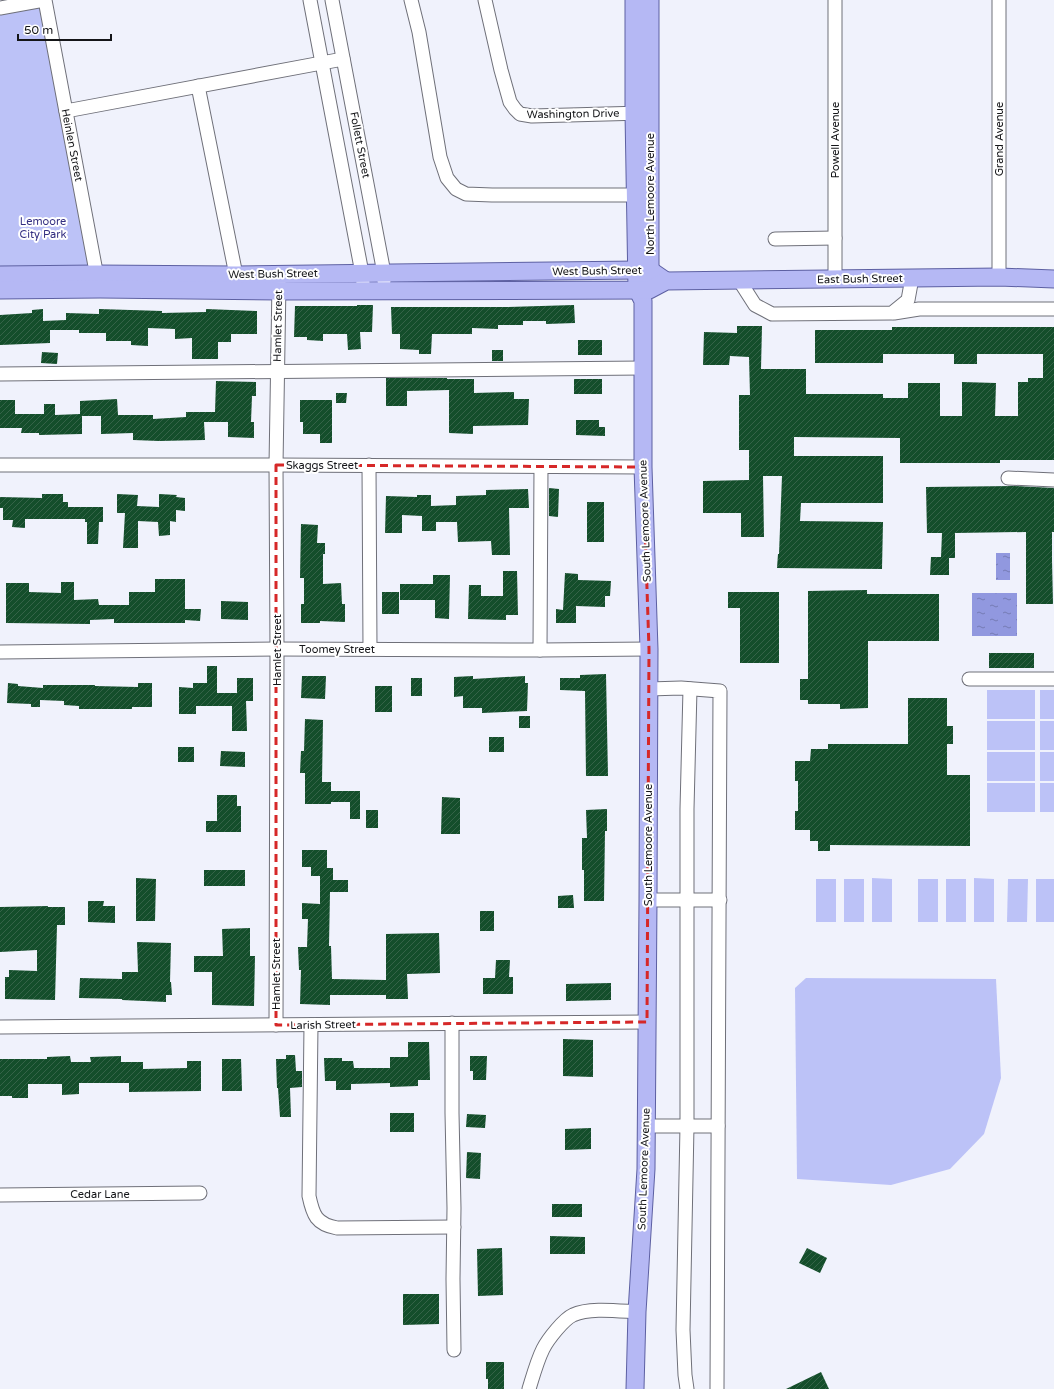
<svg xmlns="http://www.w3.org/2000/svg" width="1054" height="1389" font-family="'Varela Round',sans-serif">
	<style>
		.green { fill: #bcc2f7 }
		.water { fill: url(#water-ripples) }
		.building { fill: url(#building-hatch) }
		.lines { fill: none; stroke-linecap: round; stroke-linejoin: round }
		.minor-casing { stroke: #6f7079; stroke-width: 15 }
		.major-casing { stroke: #5d60a2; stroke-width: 19 }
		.minor { stroke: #fff; stroke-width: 13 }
		.major { stroke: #b5b8f4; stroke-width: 17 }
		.marked { fill: none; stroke: #d62828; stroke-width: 3; stroke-dasharray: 8 5; stroke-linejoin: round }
		.labels { text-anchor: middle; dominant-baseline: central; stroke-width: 4; stroke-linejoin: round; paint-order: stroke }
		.street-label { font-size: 11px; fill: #141518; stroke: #fff }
		.park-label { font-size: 11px; fill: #332e81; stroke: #fff }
	</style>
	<defs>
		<pattern id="water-ripples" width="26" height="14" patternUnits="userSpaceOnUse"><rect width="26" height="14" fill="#9198df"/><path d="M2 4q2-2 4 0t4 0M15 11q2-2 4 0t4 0" fill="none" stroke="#757bb4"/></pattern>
		<pattern id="building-hatch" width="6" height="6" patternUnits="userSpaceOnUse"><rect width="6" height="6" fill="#144e2b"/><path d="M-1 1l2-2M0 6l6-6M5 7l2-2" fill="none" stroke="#356348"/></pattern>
	</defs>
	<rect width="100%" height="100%" fill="#f0f2fc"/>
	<!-- green -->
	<g class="green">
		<polygon points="44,0 96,274 0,275 0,8"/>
		<rect x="987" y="690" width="48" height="29"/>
		<rect x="1040" y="690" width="14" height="29"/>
		<rect x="987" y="721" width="48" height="29"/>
		<rect x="1040" y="721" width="14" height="29"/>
		<rect x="987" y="752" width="48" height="29"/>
		<rect x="1040" y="752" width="14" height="29"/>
		<rect x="987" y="783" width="48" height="29"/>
		<rect x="1040" y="783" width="14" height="29"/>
		<polygon points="872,878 892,879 892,922 872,922"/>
		<polygon points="974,878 994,879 994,922 974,922"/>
		<rect x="816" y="879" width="20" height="43"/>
		<rect x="844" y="879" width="20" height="43"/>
		<rect x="918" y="879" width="20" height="43"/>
		<rect x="946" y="879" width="20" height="43"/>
		<polygon points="1008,879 1028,879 1027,922 1007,922"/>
		<rect x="1036" y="879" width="18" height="43"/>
		<polygon points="806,978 996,979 1001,1078 984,1134 950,1169 891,1185 797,1179 795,988"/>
	</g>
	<!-- water -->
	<g class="water">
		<rect x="996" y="553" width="14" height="27"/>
		<rect x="972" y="593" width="45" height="43"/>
	</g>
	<!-- building -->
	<g class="building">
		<polygon points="357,305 373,305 372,332 360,332 361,349 348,350 347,334 323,334 323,341 307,340 307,337 294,337 295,306 357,306"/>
		<polygon points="574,305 575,323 546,324 546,321 523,321 523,325 498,325 498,329 472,328 472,334 432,334 431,354 419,354 419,350 400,349 400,334 392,334 391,307 508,307"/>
		<polygon points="43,309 43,321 66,320 66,313 99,314 99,309 162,311 162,313 206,312 206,309 257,311 257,334 231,334 231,342 218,342 218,359 192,359 192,338 175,339 175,329 148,328 148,346 131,345 131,341 106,341 106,333 79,333 79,330 50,330 50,343 0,345 0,315 32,313 32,310"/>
		<polygon points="737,326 762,326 761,369 806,369 806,394 883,394 883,398 908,398 908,383 940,383 940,416 962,416 962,382 996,383 995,416 1018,416 1018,382 1028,382 1028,378 1043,378 1043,354 977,354 977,364 954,364 954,354 883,354 883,363 815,363 815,330 892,330 892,327 1054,327 1054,460 1000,460 1000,463 900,463 900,438 794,437 794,456 883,456 883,503 801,503 800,521 883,522 882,569 777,568 778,554 779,554 782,476 763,476 764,537 741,537 741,513 703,513 703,481 749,480 749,450 739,450 739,395 750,395 749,357 730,356 729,365 703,365 704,332 737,333"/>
		<rect x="578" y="340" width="24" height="15"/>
		<rect x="492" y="350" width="11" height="11"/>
		<polygon points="42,352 58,353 57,364 41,363"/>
		<polygon points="386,378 447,378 447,379 474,379 474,393 514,392 514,399 529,399 528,425 473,426 473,434 449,433 449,390 407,391 407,406 386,406"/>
		<rect x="574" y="379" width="28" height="15"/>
		<polygon points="216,381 256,382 256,396 252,396 251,422 254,422 254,438 228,437 228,422 204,422 205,440 159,441 133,440 133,433 101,434 101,416 82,416 82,434 39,435 39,433 21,433 22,428 0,428 0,400 15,400 15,414 44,414 44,404 55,404 55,415 80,414 80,401 117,399 118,415 153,415 153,419 186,417 186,412 215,412"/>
		<polygon points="336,393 347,393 346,403 336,403"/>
		<polygon points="300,400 332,400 332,443 320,443 320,434 303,434 303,422 300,422"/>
		<polygon points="576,420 599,420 599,427 605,427 605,436 576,435"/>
		<polygon points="1014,486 1054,488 1054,532 1052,532 1052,560 1053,604 1026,604 1026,532 955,533 955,558 949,558 949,575 930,575 931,557 941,557 942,533 927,533 926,487"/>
		<polygon points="549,488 559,489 558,517 549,516"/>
		<polygon points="528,489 529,508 509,508 510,555 492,555 491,541 458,542 457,522 436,522 436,531 422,531 422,516 402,515 402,533 385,533 386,496 417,497 417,495 431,495 431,506 456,505 456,496 486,495 486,490"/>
		<polygon points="42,494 63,494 63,502 68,502 68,507 103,507 103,522 99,522 98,544 87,544 87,522 85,522 85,519 25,519 25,528 12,527 13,520 3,520 3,508 0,508 0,497 42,498"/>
		<polygon points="117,494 138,495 137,506 159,507 159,494 177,495 176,497 185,498 185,511 176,510 176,522 170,521 170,535 159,536 158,522 138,521 138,548 123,548 125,513 117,513"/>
		<rect x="587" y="502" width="17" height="40"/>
		<polygon points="301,524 318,525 317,543 325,543 325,554 323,554 323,584 341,583 342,604 345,604 345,622 320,621 320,623 301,623 301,604 304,604 304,578 300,578"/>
		<polygon points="503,571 517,571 518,615 506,615 506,620 468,619 469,585 481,585 481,596 503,596"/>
		<polygon points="565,573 578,574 578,580 611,581 610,596 605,596 605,607 576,606 576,623 556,623 556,609 563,610"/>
		<polygon points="433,575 450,575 449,619 435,618 435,600 400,600 400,584 433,584"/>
		<polygon points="155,579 185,579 185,609 201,609 200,621 185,620 185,623 114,623 114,619 90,620 90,624 6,623 6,583 29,583 29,592 61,593 61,582 74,582 74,600 98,599 99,605 129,605 129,592 155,592"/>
		<polygon points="867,590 867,594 939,594 939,641 868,641 868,708 840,709 840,704 808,704 808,700 800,700 800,679 808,679 808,591"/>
		<rect x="382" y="592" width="17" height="22"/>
		<polygon points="728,592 779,592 779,663 740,663 740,608 728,608"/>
		<polygon points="221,601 248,602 248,620 221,619"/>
		<rect x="989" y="653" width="45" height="15"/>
		<polygon points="207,666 217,666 217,693 237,693 237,678 253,678 253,701 246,701 247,731 232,731 232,706 196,706 196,714 179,714 179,687 193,688 193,683 207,683"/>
		<polygon points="606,674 608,776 586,776 585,691 560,690 560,678 580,678 580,675"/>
		<polygon points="302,676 326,676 325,699 301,698"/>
		<polygon points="473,676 473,679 525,676 525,683 528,683 527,711 482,713 482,708 463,708 463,696 454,697 454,677"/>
		<rect x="411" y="678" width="11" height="18"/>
		<polygon points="8,683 18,684 18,686 43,688 43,685 95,685 95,686 138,687 138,683 152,683 152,707 132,707 132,709 79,709 79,706 64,705 64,701 40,700 40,707 31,707 31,704 7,703"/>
		<rect x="375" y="686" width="17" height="26"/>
		<polygon points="908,698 947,698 947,726 953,726 953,744 947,744 947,775 970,775 970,846 830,845 830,851 818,851 818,841 810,841 810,830 795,830 795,811 798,811 798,781 795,781 795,761 810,761 811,749 828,749 828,744 908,744"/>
		<rect x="519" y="716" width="11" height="12"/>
		<polygon points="305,719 323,720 322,782 331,782 331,791 360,791 360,819 350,819 350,802 331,802 331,804 305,804 305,773 300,773 301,751 304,751"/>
		<rect x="489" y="737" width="15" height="15"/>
		<rect x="178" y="747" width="16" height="15"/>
		<polygon points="221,751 245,752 245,767 220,766"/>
		<polygon points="217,795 237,795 237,806 241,806 241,832 206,832 206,821 217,821"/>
		<polygon points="442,797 460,798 460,834 441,834"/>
		<polygon points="607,809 607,831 605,831 604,901 584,901 584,870 582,870 582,838 587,838 586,810"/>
		<rect x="366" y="810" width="12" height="18"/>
		<polygon points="302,850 327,850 327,868 333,868 333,880 348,880 348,892 330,892 329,946 331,946 332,979 386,980 386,934 439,933 440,973 407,974 408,999 386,999 386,995 330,995 330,1005 300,1004 301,970 299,970 298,947 307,947 308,919 302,919 302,903 320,904 320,876 311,876 311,867 302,867"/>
		<rect x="204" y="870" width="41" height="16"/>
		<polygon points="136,878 156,879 155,921 136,921"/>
		<polygon points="573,895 574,908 558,908 558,896"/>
		<polygon points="88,901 104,901 103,906 115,906 115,923 88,922"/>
		<polygon points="48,906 48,907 65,907 65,925 57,925 55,1000 5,999 5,977 9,977 9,970 37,971 37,950 0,952 0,907"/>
		<rect x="480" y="911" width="14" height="20"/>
		<polygon points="250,928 250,956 255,956 254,1006 212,1005 212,972 194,972 194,956 223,956 222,929"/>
		<polygon points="137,942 171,943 170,982 171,982 172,995 166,995 166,1002 122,1000 122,999 79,998 80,978 122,979 122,972 138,972"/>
		<polygon points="496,960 510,960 509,977 513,977 513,994 483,994 483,978 495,978"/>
		<polygon points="611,983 611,1000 566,1001 566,984"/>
		<polygon points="563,1039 593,1040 593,1077 563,1076"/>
		<polygon points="408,1042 429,1042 430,1080 418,1080 418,1086 390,1087 390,1083 351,1084 351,1090 336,1090 336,1081 325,1081 324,1058 342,1058 342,1061 353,1061 354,1068 390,1068 390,1057 408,1057"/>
		<polygon points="286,1055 295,1055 296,1071 302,1071 302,1087 290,1088 291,1117 280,1117 278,1088 277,1088 276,1059 286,1059"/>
		<polygon points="70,1056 71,1062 91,1062 90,1057 121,1056 121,1062 143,1062 143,1069 187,1068 187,1061 201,1061 201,1091 129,1092 129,1083 79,1083 79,1094 62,1095 62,1084 28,1084 28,1098 12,1098 12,1096 0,1096 0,1059 47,1059 47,1057"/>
		<polygon points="470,1056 487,1056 486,1080 473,1080 473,1071 470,1071"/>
		<polygon points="222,1059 241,1059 242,1091 222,1091"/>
		<rect x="390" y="1113" width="24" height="19"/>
		<polygon points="467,1114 486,1115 485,1128 466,1127"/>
		<polygon points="591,1128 591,1149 565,1150 565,1129"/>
		<polygon points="467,1152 481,1153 480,1179 466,1178"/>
		<rect x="552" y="1204" width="30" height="13"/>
		<polygon points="550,1236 585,1237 585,1254 550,1254"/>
		<polygon points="502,1248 503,1295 478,1296 477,1249"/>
		<polygon points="807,1248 827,1258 820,1273 799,1263"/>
		<polygon points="403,1294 439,1294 439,1324 403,1325"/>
		<polygon points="486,1362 504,1362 504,1389 488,1389 488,1379 486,1379"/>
		<polygon points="821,1372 829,1389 786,1389"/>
	</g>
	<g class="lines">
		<defs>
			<g id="minor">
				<polyline points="45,0 98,282"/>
				<polyline points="310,0 362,273 363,283"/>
				<polyline points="332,0 384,273 384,281"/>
				<polyline points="411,0 419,32 440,157 447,178 456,189 466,194 492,195 644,195"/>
				<polyline points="485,0 501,70 510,102 515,109 520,114 532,116 643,113"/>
				<polyline points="835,0 835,279"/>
				<polyline points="0,8 44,0"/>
				<polyline points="198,86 236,275"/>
				<polyline points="66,111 343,59"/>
				<polyline points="775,239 835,238"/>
				<polyline points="999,277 999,0"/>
				<polyline points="739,280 755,305 772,314 892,313 908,300 912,278"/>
				<polyline points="894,313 919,309 1054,309"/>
				<polyline points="0,374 643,368"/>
				<polyline points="0,465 276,465 643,467"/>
				<polyline points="369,465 370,649"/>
				<polyline points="1008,478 1054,480"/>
				<polyline points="540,650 541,467"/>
				<polyline points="0,652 277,649 540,650 649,649"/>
				<polyline points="969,679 1054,679"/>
				<polyline points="649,689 681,688 720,691 717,1389"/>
				<polyline points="648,900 720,900"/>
				<polyline points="452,1023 452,1113 454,1208 453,1279 454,1350"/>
				<polyline points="276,1025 277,649 276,465 279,283"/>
				<path d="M311,1025L309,1196C313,1215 316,1224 337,1228L454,1227"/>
				<polyline points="0,1027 647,1022"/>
				<polyline points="646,1126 718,1126"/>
				<polyline points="0,1195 200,1193"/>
				<path d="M529,1389C533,1376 537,1361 543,1349C548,1339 564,1319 573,1315C589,1307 619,1311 637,1312"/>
				<polyline points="687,1389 685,1375 683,1330 687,1126 687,809 690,689"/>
			</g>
			<g id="major">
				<polyline points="634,0 634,113 637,289 643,301 643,467 649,649 648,900 646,1169 637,1312 635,1389"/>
				<polyline points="0,275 96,274 236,275 637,270 650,270 666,281"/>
				<polyline points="650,282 650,0"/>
				<polyline points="0,290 100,289 279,291 649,290 666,281 999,277 1054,279"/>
			</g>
		</defs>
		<!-- minor casing -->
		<use href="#minor" class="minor-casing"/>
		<!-- major casing -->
		<use href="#major" class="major-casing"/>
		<!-- minor -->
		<use href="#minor" class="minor"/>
		<!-- major -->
		<use href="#major" class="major"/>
	</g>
	<!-- marked area -->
	<path class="marked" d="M276,465L643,467L649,649L647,1022L276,1025Z"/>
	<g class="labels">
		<!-- street labels -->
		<g class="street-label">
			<text transform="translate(573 114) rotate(-1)">Washington Drive</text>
			<text transform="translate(999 139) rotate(-90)">Grand Avenue</text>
			<text transform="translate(835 140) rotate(-90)">Powell Avenue</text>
			<text transform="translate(72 145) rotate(79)">Heinlen Street</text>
			<text transform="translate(360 145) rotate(79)">Follett Street</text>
			<text transform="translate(650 194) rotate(-90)">North Lemoore Avenue</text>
			<text transform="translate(597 271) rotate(-1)">West Bush Street</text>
			<text transform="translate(273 274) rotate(-1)">West Bush Street</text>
			<text transform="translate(860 279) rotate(-1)">East Bush Street</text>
			<text transform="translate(278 326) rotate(-89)">Hamlet Street</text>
			<text x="322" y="465">Skaggs Street</text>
			<text transform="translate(645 521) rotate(-92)">South Lemoore Avenue</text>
			<text x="337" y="649">Toomey Street</text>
			<text transform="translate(277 650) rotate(-90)">Hamlet Street</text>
			<text transform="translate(648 845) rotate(-90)">South Lemoore Avenue</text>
			<text transform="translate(276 974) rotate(-90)">Hamlet Street</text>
			<text transform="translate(323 1025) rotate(-1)">Larish Street</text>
			<text transform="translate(644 1169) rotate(-88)">South Lemoore Avenue</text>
			<text x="100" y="1194">Cedar Lane</text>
		</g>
		<!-- park labels -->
		<g class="park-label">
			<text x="43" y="221">Lemoore<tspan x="43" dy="13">City Park</tspan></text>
		</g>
	</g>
	<!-- scale -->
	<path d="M18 34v6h93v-6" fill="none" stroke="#141518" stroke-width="2"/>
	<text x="24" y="34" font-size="12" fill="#141518" stroke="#ffffff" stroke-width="3" paint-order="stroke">50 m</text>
</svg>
